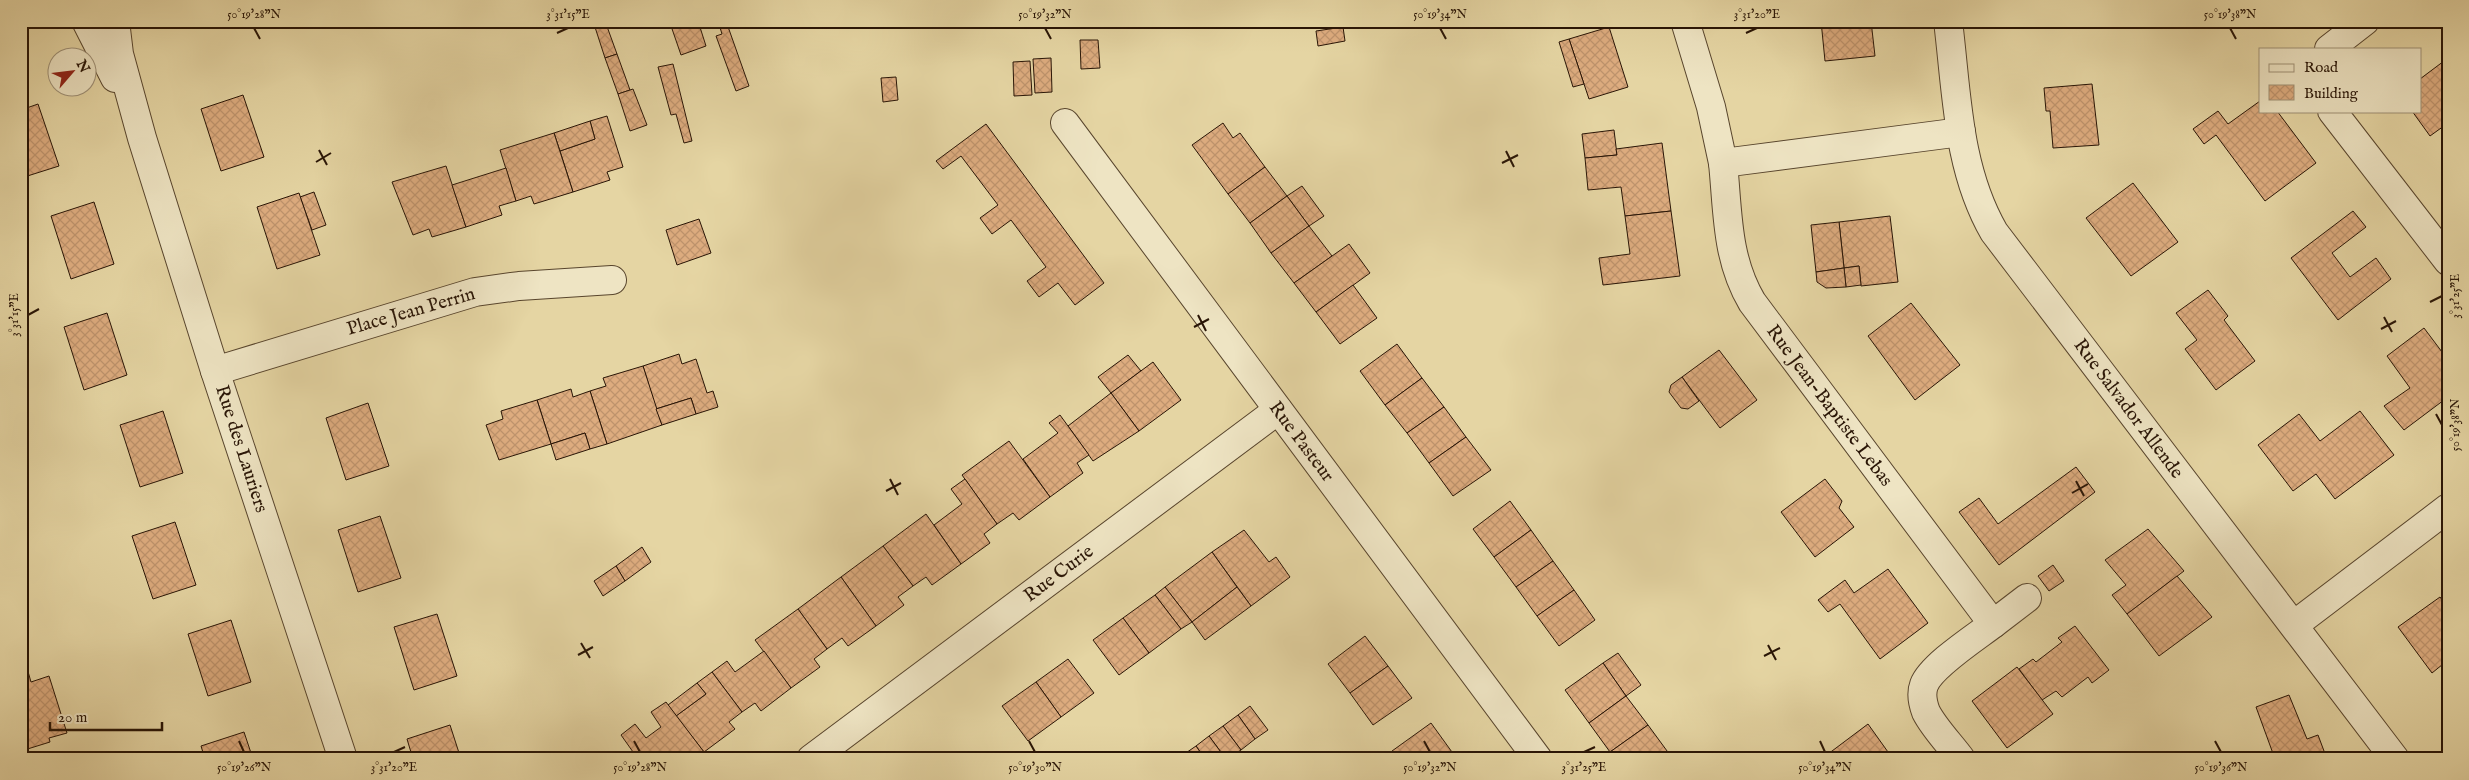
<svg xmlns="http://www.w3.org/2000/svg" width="2469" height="780" font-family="'IM FELL English',serif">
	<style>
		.building { fill: url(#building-cross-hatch); stroke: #291506 }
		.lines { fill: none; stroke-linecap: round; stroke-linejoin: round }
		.minor-casing { stroke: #58452d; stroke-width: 30 }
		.minor { stroke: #eee4c3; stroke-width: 28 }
		.ticks { fill: none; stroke: #291506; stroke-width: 2 }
		.labels { text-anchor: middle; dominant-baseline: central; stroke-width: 5; stroke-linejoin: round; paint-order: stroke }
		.street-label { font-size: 19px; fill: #291506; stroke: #eee4c3 }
		.neatline { fill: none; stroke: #291506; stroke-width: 2 }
		.ticks-label { font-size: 12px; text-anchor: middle; fill: #291506 }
	</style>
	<defs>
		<pattern id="building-cross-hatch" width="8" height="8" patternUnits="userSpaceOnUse" patternTransform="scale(1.25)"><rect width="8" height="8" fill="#ddac7f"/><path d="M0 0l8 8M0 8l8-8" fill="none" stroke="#be936c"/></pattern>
	</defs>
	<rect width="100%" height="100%" fill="#e5d5a3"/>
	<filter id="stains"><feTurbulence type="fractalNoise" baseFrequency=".004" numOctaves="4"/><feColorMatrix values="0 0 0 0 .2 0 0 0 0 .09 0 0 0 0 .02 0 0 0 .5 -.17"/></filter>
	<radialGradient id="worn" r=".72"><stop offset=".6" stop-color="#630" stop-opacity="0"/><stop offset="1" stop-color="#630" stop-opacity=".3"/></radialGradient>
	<!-- building -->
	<g class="building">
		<polygon points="593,21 605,21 617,54 605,58"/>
		<polygon points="666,21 698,21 706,46 681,55 670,23 667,24"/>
		<polygon points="718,21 726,21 749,86 736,91 716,36 722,34"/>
		<polygon points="1821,21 1871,21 1875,56 1825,61"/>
		<polygon points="2042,21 2122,21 2122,22 2042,26"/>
		<polygon points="1343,27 1345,41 1318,46 1316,31"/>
		<polygon points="1609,27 1628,87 1589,99 1569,39"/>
		<polygon points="1569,39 1584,84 1573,87 1559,42"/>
		<polygon points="1080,40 1098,40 1100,68 1081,69"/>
		<polygon points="617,54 630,90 618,94 605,58"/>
		<polygon points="1051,58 1052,92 1035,93 1033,59"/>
		<polygon points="2448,58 2448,123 2430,136 2412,111 2420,111 2420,79"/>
		<polygon points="1030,61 1032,95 1014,96 1013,62"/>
		<polygon points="673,64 692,141 684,143 676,114 671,115 658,67"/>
		<polygon points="896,77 898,100 883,102 881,78"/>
		<polygon points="2092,84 2099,145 2053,148 2050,111 2046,111 2044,88"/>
		<polygon points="633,89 647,125 630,131 618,94"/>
		<polygon points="243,95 264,157 221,171 201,109"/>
		<polygon points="2260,101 2260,111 2277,111 2316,163 2265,201 2216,135 2204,144 2193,129 2218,111 2228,124"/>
		<polygon points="38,104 59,166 21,178 21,110"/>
		<polygon points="607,116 623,167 607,172 610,180 573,192 560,151 595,139 590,121"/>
		<polygon points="590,121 595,139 560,151 554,133"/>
		<polygon points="1223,123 1233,138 1240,133 1265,167 1228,194 1192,145"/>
		<polygon points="986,124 1104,283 1075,305 1058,283 1039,297 1027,281 1046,267 1011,220 992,234 980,218 998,205 961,156 943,169 936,161"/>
		<polygon points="1614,130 1617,155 1585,158 1582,134"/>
		<polygon points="554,133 573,192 534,204 531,196 516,201 500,150"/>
		<polygon points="1662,143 1671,211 1625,216 1621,187 1588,190 1585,158 1617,155 1616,149"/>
		<polygon points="446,166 466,227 432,237 429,229 413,235 392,182"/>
		<polygon points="1265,167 1287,196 1250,223 1228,194"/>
		<polygon points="506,168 516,201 499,206 502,215 466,227 452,185"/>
		<polygon points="2133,183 2178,242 2131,276 2086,218"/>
		<polygon points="1302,186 1324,216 1309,226 1287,196"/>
		<polygon points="314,192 326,225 312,230 300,197"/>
		<polygon points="299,193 320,255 277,269 257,207"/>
		<polygon points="1287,196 1309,226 1271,253 1250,223"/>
		<polygon points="94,202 114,264 71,279 51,216"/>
		<polygon points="1671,211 1680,276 1603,285 1599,258 1630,254 1625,216"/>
		<polygon points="2353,211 2366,227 2332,253 2350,277 2376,258 2391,279 2338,320 2291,258"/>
		<polygon points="1890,216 1898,282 1861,286 1859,266 1844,268 1839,222"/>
		<polygon points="699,219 711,253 677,265 666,230"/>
		<polygon points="1839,222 1844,268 1816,272 1811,225"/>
		<polygon points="1309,226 1332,256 1294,283 1271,253"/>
		<polygon points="1349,244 1370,273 1316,312 1294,283"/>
		<polygon points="1859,266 1861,285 1846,287 1844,268"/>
		<polygon points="1844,268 1846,287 1826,288 1817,282 1816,272"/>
		<polygon points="1353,285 1377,318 1340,344 1316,312"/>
		<polygon points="2208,290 2228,316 2224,320 2255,361 2216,390 2185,349 2197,340 2176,313"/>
		<polygon points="1911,303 1960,365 1915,400 1868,336"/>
		<polygon points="107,313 127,375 84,390 64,327"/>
		<polygon points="2424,328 2448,360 2448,397 2404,430 2384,406 2410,388 2387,356"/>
		<polygon points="1397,344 1422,378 1385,405 1360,371"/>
		<polygon points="1719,350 1757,400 1720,428 1682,377"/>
		<polygon points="679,354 682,364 696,359 707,393 713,391 718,407 696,414 691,398 656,409 643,366"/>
		<polygon points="1128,355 1141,371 1111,393 1098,377"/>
		<polygon points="1153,362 1181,400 1139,431 1111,393"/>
		<polygon points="643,366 662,425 607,444 590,391 606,386 603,378"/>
		<polygon points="1682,377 1699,401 1688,409 1681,408 1669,392 1671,385"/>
		<polygon points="1422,378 1444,407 1407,433 1385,405"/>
		<polygon points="571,389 573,397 590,391 607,444 590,449 585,433 551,444 537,400"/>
		<polygon points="1111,393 1139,431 1093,461 1068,426"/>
		<polygon points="691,398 696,414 662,425 656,409"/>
		<polygon points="537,400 551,444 499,460 486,425 503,419 501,411"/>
		<polygon points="368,403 389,466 346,480 326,418"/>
		<polygon points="1444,407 1466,437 1429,463 1407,433"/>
		<polygon points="163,411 183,473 140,487 120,425"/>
		<polygon points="2360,411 2394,455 2335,499 2316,474 2293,491 2258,445 2299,414 2320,441"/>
		<polygon points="1060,415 1089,455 1077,463 1083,473 1050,497 1023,459 1058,433 1049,423"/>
		<polygon points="585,433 590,449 556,460 551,444"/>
		<polygon points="1466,437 1491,470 1453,496 1429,463"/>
		<polygon points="1009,441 1050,497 1019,520 1013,513 997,524 962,475"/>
		<polygon points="2076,467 2095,492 1999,565 1959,512 1979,498 1998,524"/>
		<polygon points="965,479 997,524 984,534 990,543 961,564 934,525 962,504 951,489"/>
		<polygon points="1825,479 1842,501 1839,508 1854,527 1815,557 1781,512"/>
		<polygon points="1510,501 1531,530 1494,557 1473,529"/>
		<polygon points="926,514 961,564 932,585 926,577 913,586 883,546"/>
		<polygon points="380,516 401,578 358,592 338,530"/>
		<polygon points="175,522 196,585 153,599 132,536"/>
		<polygon points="2148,529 2184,571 2127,614 2112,595 2126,585 2105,560"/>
		<polygon points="1244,530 1269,562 1276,557 1290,577 1251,606 1212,552"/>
		<polygon points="1531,530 1553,561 1516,587 1494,557"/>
		<polygon points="883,546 913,586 898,597 904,605 876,626 841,577"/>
		<polygon points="642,547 651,562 625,581 616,566"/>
		<polygon points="1212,552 1237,587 1192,622 1165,587"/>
		<polygon points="1553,561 1574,590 1537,616 1516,587"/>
		<polygon points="2053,565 2064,581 2049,591 2038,576"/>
		<polygon points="616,566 625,581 603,596 594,581"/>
		<polygon points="1888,569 1928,623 1880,659 1840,604 1828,612 1818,600 1845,580 1854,593"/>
		<polygon points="2177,576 2212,617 2159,656 2127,614"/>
		<polygon points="841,577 876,626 848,646 842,638 827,649 798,609"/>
		<polygon points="1165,587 1192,622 1181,629 1155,595"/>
		<polygon points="1237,587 1251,606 1205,640 1192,622"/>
		<polygon points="1574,590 1595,620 1559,646 1537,616"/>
		<polygon points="1155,595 1181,629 1149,653 1123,618"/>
		<polygon points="2440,597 2448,608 2448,660 2432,673 2398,627"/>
		<polygon points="798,609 827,649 814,659 820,667 791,688 755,640"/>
		<polygon points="437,614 457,676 414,690 394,627"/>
		<polygon points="1123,618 1149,653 1119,675 1093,640"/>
		<polygon points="231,620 251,682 208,696 188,634"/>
		<polygon points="2075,626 2109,670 2092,683 2088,677 2062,697 2056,691 2042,700 2019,669 2033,659 2036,662 2062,642 2058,638"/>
		<polygon points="1365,636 1388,666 1350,693 1328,664"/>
		<polygon points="764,651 791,688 761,711 755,703 742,712 712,672 727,661 735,672"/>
		<polygon points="1618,653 1641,685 1626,696 1603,663"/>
		<polygon points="1068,659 1094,693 1061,717 1036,682"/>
		<polygon points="1603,663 1626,696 1589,723 1565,690"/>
		<polygon points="1388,666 1412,698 1373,725 1350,693"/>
		<polygon points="2017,667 2053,714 2007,748 1972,701"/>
		<polygon points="27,668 31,682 49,676 67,733 49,738 50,742 21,751 21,670"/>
		<polygon points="712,672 742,712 729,722 735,729 704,752 676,716 706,694 697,683"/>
		<polygon points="1036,682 1061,717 1028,741 1002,706"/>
		<polygon points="697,683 706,694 676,716 668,705"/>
		<polygon points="2289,695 2307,739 2318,735 2327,759 2275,759 2256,707"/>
		<polygon points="1626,696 1648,725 1610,752 1589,723"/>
		<polygon points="666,702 704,752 695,759 638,759 621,735 635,724 646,738 661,727 651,712"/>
		<polygon points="1250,706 1268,730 1255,739 1238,715"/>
		<polygon points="1238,715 1255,739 1241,750 1223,726"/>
		<polygon points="1431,723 1457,759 1398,759 1392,751"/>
		<polygon points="1868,724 1893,759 1825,759 1824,757"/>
		<polygon points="450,725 461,759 413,759 407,739"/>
		<polygon points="1648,725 1670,755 1665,759 1615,759 1610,752"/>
		<polygon points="1223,726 1241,750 1228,759 1226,759 1209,736"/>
		<polygon points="244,732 253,759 205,759 201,746"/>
		<polygon points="1209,736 1226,759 1205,759 1196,746"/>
		<polygon points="1196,746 1205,759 1182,759 1180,757"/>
	</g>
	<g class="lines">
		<defs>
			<g id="minor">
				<polyline points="86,21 115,78"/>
				<polyline points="115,21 119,54 142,138 215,371 343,759"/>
				<polyline points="1685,21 1711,107 1723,163"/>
				<path d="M1948,21C1957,93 1957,168 1994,232L2395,759"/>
				<polyline points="2329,49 2365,21"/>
				<polyline points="2332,111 2448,261"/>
				<polyline points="1065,123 1538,759"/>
				<polyline points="215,371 475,292 519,286 612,280"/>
				<polyline points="1993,624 2027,598"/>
				<polyline points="2294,625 2448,508"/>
				<polyline points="811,759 1278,410"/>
				<path d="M1961,759C1950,744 1934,728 1926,712C1923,704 1921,693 1924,685C1931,666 1976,637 1993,624L1752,302C1726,258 1728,212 1723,163L1961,132"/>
			</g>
		</defs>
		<!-- minor casing -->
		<use href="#minor" class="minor-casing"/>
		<!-- minor -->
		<use href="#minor" class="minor"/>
	</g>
	<!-- ticks -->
	<path class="ticks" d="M254,28L260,39M1045,28L1051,39M1440,28L1446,39M2230,28L2236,39M557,33L568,28M1746,33L1757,28M319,150L327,165M1506,151L1514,167M316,162L331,153M1502,163L1518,155M2430,302L2442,296M28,315L39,309M1198,315L1206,331M2384,317L2392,332M1194,327L1209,319M2381,329L2396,321M2436,414L2442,425M890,479L898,495M2076,481L2084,496M886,491L901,483M2072,493L2088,484M581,643L590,658M1768,645L1776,660M578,655L593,647M1764,656L1780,648M239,741L244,752M634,741L640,752M1029,741L1035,752M1424,741L1430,752M1820,741L1825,752M2215,741L2221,752M394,752L405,747M1584,752L1595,747"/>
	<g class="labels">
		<!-- street labels -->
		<g class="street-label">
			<text transform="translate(411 312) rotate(-16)">Place Jean Perrin</text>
			<text transform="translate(1829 406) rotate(53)">Rue Jean-Baptiste Lebas</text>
			<text transform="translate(2128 409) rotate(53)">Rue Salvador Allende</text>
			<text transform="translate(1301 442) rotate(53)">Rue Pasteur</text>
			<text transform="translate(241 449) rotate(72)">Rue des Lauriers</text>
			<text transform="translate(1059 574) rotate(-37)">Rue Curie</text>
		</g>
	</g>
	<!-- margin -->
	<rect width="2469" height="780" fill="none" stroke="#e5d5a3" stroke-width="55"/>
	<!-- legend -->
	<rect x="2259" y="48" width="162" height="65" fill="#eee4c3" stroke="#9f9177"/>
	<rect x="2269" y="64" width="25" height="8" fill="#eee4c3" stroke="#9f9177"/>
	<text x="2304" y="72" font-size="15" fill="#291506">Road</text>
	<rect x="2269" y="85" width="25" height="15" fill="url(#building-cross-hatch)" stroke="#9f9177"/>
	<text x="2304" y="98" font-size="15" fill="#291506">Building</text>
	<!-- north arrow -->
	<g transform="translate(72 72) rotate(62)"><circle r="24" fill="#eee4c3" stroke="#9f9177"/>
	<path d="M0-4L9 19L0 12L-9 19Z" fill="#8f2418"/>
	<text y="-8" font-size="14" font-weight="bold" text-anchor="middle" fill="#291506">N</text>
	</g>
	<!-- scale -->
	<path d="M50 722v8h112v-8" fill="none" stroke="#291506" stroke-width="2.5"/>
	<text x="58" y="722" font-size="15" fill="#291506" stroke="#eee4c3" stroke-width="4" paint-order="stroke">20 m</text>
	<rect x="28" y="28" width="2414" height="724" class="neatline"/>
	<g class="ticks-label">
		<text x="254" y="18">50°19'28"N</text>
		<text x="568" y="18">3°31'15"E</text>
		<text x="1045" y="18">50°19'32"N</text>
		<text x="1440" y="18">50°19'34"N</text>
		<text x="1757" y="18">3°31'20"E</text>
		<text x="2230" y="18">50°19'38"N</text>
		<text transform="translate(2455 296) rotate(-90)" y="4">3°31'25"E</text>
		<text transform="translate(14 315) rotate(-90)" y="4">3°31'15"E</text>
		<text transform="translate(2455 425) rotate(-90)" y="4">50°19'38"N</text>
		<text x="244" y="771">50°19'26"N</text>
		<text x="394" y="771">3°31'20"E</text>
		<text x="640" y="771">50°19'28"N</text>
		<text x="1035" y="771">50°19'30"N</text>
		<text x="1430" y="771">50°19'32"N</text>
		<text x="1584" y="771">3°31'25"E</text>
		<text x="1825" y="771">50°19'34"N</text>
		<text x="2221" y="771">50°19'36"N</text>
	</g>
	<rect width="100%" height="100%" filter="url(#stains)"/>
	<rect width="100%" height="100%" fill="url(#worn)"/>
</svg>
